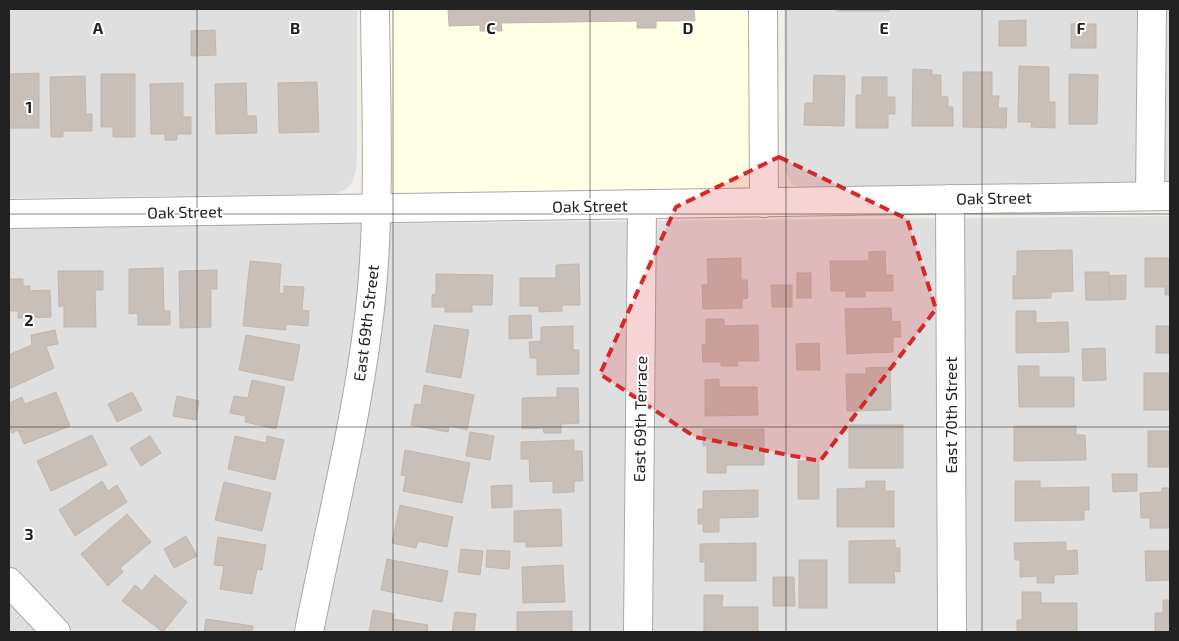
<svg xmlns="http://www.w3.org/2000/svg" width="1179" height="641" font-family="'Exo 2',sans-serif">
  <style>
    .residential { fill: #e0dfdf }
    .education { fill: #ffffe5 }
    .building { fill: #c7bfb8; stroke: #c4b6ab }
    .lines { fill: none; stroke-linecap: round; stroke-linejoin: round }
    .minor-casing { stroke: #a9a9a9; stroke-width: 30 }
    .minor { stroke: #fff; stroke-width: 28 }
    .marked { fill: #d62828; fill-opacity: 0.2; stroke: #d62828; stroke-width: 4; stroke-dasharray: 10 6; stroke-linejoin: round }
    .grid { fill: none; stroke: #222; stroke-width: 1; stroke-opacity: 0.55 }
    .labels { text-anchor: middle; stroke-width: 4; stroke-linejoin: round; paint-order: stroke }
    .street-label { font-size: 16px; fill: #222; stroke: #fff }
    .grid-label { font-size: 16px; text-anchor: middle; font-weight: bold; fill: #222; stroke: #fff; stroke-width: 4; stroke-linejoin: round; paint-order: stroke }
  </style>
  <rect width="100%" height="100%" fill="#f2efe9"/>
  <g class="residential">
    <path d="M 9,9 L 357,9 L 357,151 L 356,169 L 352,183 L 345,190 L 334,194 L 9,198 Z"/>
    <path d="M 784,9 L 1170,9 L 1170,184 L 807,188 L 792,185 L 785,169 Z"/>
    <path d="M 1170,216 L 1170,632 L 9,632 L 9,227 Z"/>
  </g>
  <path class="education" d="M 382,9 L 754,9 L 754,194 L 383,201 Z"/>
  <g class="building">
    <path d="M 448,9 L 694,9 L 695,21 L 656,21 L 656,28 L 637,28 L 637,21 L 501,23 L 502,31 L 480,31 L 480,25 L 449,26 Z"/>
    <rect x="837" y="9" width="52" height="2"/>
    <path d="M 1026,20 L 1026,46 L 999,46 L 999,21 Z"/>
    <rect x="1071" y="24" width="25" height="24"/>
    <path d="M 215,30 L 216,55 L 191,56 L 191,31 Z"/>
    <path d="M 1019,66 L 1049,67 L 1049,102 L 1055,102 L 1055,128 L 1031,127 L 1032,122 L 1018,122 Z"/>
    <path d="M 913,69 L 932,70 L 932,75 L 941,75 L 941,96 L 948,97 L 948,107 L 953,107 L 953,126 L 912,126 Z"/>
    <path d="M 963,72 L 992,72 L 992,96 L 999,96 L 998,108 L 1007,108 L 1006,128 L 963,127 Z"/>
    <path d="M 39,73 L 39,128 L 9,128 L 9,74 Z"/>
    <path d="M 101,74 L 135,74 L 135,137 L 113,137 L 113,127 L 101,127 Z"/>
    <path d="M 1069,74 L 1098,75 L 1097,124 L 1069,124 Z"/>
    <path d="M 814,75 L 845,76 L 844,126 L 804,125 L 805,103 L 813,103 Z"/>
    <path d="M 85,76 L 86,114 L 92,114 L 92,131 L 63,131 L 63,137 L 51,137 L 50,77 Z"/>
    <path d="M 862,77 L 887,77 L 887,97 L 895,97 L 895,114 L 888,114 L 888,128 L 856,128 L 856,95 L 862,95 Z"/>
    <path d="M 317,82 L 319,132 L 279,133 L 278,83 Z"/>
    <path d="M 183,83 L 183,117 L 191,117 L 191,134 L 177,134 L 177,140 L 165,140 L 165,134 L 151,134 L 150,84 Z"/>
    <path d="M 246,83 L 247,116 L 256,116 L 257,133 L 216,134 L 215,84 Z"/>
    <path d="M 1072,250 L 1073,291 L 1051,292 L 1051,298 L 1013,299 L 1013,276 L 1017,276 L 1017,251 Z"/>
    <path d="M 885,251 L 886,275 L 893,275 L 893,291 L 865,291 L 865,297 L 846,297 L 846,291 L 831,291 L 830,261 L 869,261 L 869,252 Z"/>
    <path d="M 741,258 L 741,280 L 747,280 L 748,298 L 742,299 L 742,308 L 703,309 L 702,285 L 708,285 L 707,259 Z"/>
    <path d="M 1145,258 L 1170,258 L 1170,295 L 1165,295 L 1165,287 L 1145,287 Z"/>
    <path d="M 250,261 L 281,264 L 279,293 L 284,294 L 284,286 L 304,287 L 302,310 L 309,311 L 308,326 L 286,324 L 286,330 L 243,326 Z"/>
    <path d="M 579,264 L 580,305 L 562,305 L 562,311 L 539,312 L 539,306 L 520,306 L 520,278 L 556,278 L 556,265 Z"/>
    <path d="M 163,268 L 164,311 L 170,311 L 170,325 L 138,325 L 138,313 L 129,314 L 129,269 Z"/>
    <path d="M 217,270 L 217,289 L 211,289 L 211,327 L 180,328 L 179,271 Z"/>
    <path d="M 58,271 L 103,271 L 103,290 L 95,290 L 96,327 L 64,327 L 64,305 L 59,307 Z"/>
    <path d="M 1085,272 L 1109,272 L 1110,300 L 1086,300 Z"/>
    <rect x="797" y="273" width="14" height="25"/>
    <path d="M 436,274 L 493,275 L 492,305 L 472,305 L 472,312 L 445,312 L 445,307 L 432,307 L 432,295 L 436,294 Z"/>
    <path d="M 1126,275 L 1126,299 L 1110,300 L 1109,276 Z"/>
    <path d="M 9,279 L 23,279 L 23,286 L 30,286 L 30,291 L 50,290 L 51,317 L 18,318 L 18,311 L 9,311 L 9,323 Z"/>
    <path d="M 771,285 L 792,285 L 792,307 L 772,307 Z"/>
    <path d="M 891,308 L 892,322 L 900,321 L 901,337 L 893,337 L 893,352 L 847,354 L 845,309 Z"/>
    <path d="M 1016,311 L 1036,311 L 1036,323 L 1068,322 L 1069,352 L 1016,353 Z"/>
    <path d="M 531,315 L 532,338 L 509,339 L 509,316 Z"/>
    <path d="M 706,319 L 724,319 L 724,326 L 758,325 L 759,361 L 737,361 L 738,366 L 721,366 L 721,362 L 703,362 L 702,345 L 706,344 Z"/>
    <path d="M 434,325 L 469,330 L 461,378 L 426,372 Z"/>
    <path d="M 573,326 L 573,350 L 579,350 L 579,374 L 537,375 L 537,358 L 530,358 L 529,342 L 541,341 L 541,327 Z"/>
    <rect x="1156" y="326" width="14" height="27"/>
    <path d="M 55,330 L 58,344 L 46,346 L 54,368 L 9,389 L 9,352 L 10,354 L 32,345 L 31,335 Z"/>
    <path d="M 246,335 L 300,345 L 293,381 L 239,370 Z"/>
    <path d="M 819,343 L 820,370 L 797,370 L 796,344 Z"/>
    <path d="M 1105,348 L 1106,380 L 1083,381 L 1082,349 Z"/>
    <path d="M 1018,366 L 1039,366 L 1039,377 L 1074,377 L 1074,407 L 1019,407 Z"/>
    <path d="M 890,367 L 891,410 L 847,411 L 846,374 L 866,374 L 866,368 Z"/>
    <rect x="1144" y="373" width="26" height="37"/>
    <path d="M 719,379 L 719,387 L 757,387 L 758,415 L 705,416 L 705,380 Z"/>
    <path d="M 252,380 L 285,387 L 276,429 L 245,422 L 246,416 L 230,413 L 234,396 L 248,398 Z"/>
    <path d="M 424,385 L 474,395 L 467,430 L 449,426 L 448,432 L 411,425 L 415,404 L 421,405 Z"/>
    <path d="M 557,388 L 578,388 L 579,423 L 561,424 L 561,433 L 544,433 L 543,428 L 522,429 L 522,398 L 557,397 Z"/>
    <path d="M 56,392 L 70,426 L 24,444 L 18,430 L 12,433 L 9,426 L 9,416 L 11,416 L 9,403 L 22,397 L 25,404 Z"/>
    <path d="M 132,392 L 142,410 L 117,422 L 108,404 Z"/>
    <path d="M 177,396 L 199,401 L 196,420 L 173,416 Z"/>
    <rect x="849" y="425" width="54" height="43"/>
    <path d="M 1014,426 L 1076,426 L 1076,435 L 1085,435 L 1086,460 L 1014,461 Z"/>
    <path d="M 703,429 L 764,429 L 764,465 L 726,465 L 726,473 L 707,473 L 707,445 L 703,446 Z"/>
    <rect x="1148" y="431" width="22" height="36"/>
    <path d="M 470,432 L 494,436 L 490,460 L 466,456 Z"/>
    <path d="M 92,435 L 107,465 L 51,491 L 37,461 Z"/>
    <path d="M 150,436 L 161,453 L 141,466 L 130,448 Z"/>
    <path d="M 235,436 L 266,443 L 267,436 L 284,440 L 275,480 L 228,469 Z"/>
    <path d="M 574,440 L 574,451 L 582,451 L 583,481 L 574,481 L 574,492 L 553,493 L 553,481 L 530,482 L 529,459 L 521,459 L 521,442 Z"/>
    <path d="M 405,450 L 470,463 L 462,503 L 403,491 L 406,476 L 401,475 Z"/>
    <rect x="798" y="461" width="21" height="38"/>
    <path d="M 1112,474 L 1137,474 L 1137,491 L 1113,492 Z"/>
    <path d="M 102,481 L 108,491 L 117,485 L 127,502 L 75,536 L 59,510 Z"/>
    <path d="M 866,481 L 885,481 L 885,491 L 894,491 L 894,527 L 837,527 L 837,489 L 866,488 Z"/>
    <path d="M 1015,481 L 1040,481 L 1040,488 L 1089,487 L 1089,510 L 1084,510 L 1084,520 L 1015,521 Z"/>
    <path d="M 224,482 L 271,493 L 262,531 L 215,520 Z"/>
    <path d="M 512,485 L 512,507 L 492,508 L 491,486 Z"/>
    <path d="M 1162,488 L 1170,488 L 1170,528 L 1150,528 L 1150,518 L 1141,518 L 1140,493 L 1162,492 Z"/>
    <path d="M 758,490 L 758,517 L 719,518 L 719,532 L 703,532 L 703,524 L 698,524 L 698,509 L 703,509 L 703,491 Z"/>
    <path d="M 400,505 L 453,517 L 447,547 L 418,541 L 416,548 L 392,543 Z"/>
    <path d="M 561,509 L 562,546 L 526,547 L 526,542 L 514,542 L 514,511 Z"/>
    <path d="M 127,514 L 151,542 L 120,568 L 123,572 L 108,586 L 81,554 Z"/>
    <path d="M 186,536 L 197,556 L 174,568 L 164,549 Z"/>
    <path d="M 218,537 L 266,545 L 262,570 L 257,569 L 252,594 L 220,589 L 224,566 L 214,565 Z"/>
    <path d="M 895,540 L 895,548 L 900,548 L 900,572 L 894,571 L 895,583 L 849,583 L 849,541 Z"/>
    <path d="M 1066,542 L 1066,551 L 1077,550 L 1078,574 L 1054,575 L 1054,583 L 1037,583 L 1037,576 L 1020,577 L 1020,560 L 1015,560 L 1014,543 Z"/>
    <path d="M 756,543 L 756,581 L 705,581 L 705,562 L 700,562 L 700,544 Z"/>
    <path d="M 461,549 L 483,551 L 480,575 L 458,572 Z"/>
    <path d="M 487,550 L 510,551 L 509,569 L 486,567 Z"/>
    <path d="M 1145,551 L 1170,551 L 1170,580 L 1146,581 Z"/>
    <path d="M 387,559 L 448,571 L 442,602 L 381,590 Z"/>
    <rect x="799" y="560" width="28" height="48"/>
    <path d="M 563,565 L 565,602 L 523,603 L 522,567 Z"/>
    <path d="M 155,575 L 187,602 L 163,632 L 122,601 L 135,585 L 142,591 Z"/>
    <path d="M 773,577 L 794,577 L 795,606 L 773,606 Z"/>
    <path d="M 1022,592 L 1041,592 L 1041,603 L 1077,603 L 1077,632 L 1017,632 L 1017,620 L 1022,620 Z"/>
    <path d="M 704,595 L 723,595 L 722,607 L 758,607 L 758,632 L 704,632 Z"/>
    <path d="M 1163,600 L 1170,600 L 1170,632 L 1155,631 L 1155,613 L 1163,613 Z"/>
    <path d="M 373,610 L 394,614 L 393,619 L 428,625 L 427,632 L 369,632 Z"/>
    <path d="M 572,611 L 572,632 L 517,632 L 517,612 Z"/>
    <path d="M 455,612 L 476,614 L 474,632 L 452,632 Z"/>
    <path d="M 206,619 L 253,626 L 252,632 L 204,632 Z"/>
  </g>
  <g class="lines">
    <g class="minor-casing">
      <g id="minor">
        <path d="M 763,9 L 764,203"/>
        <path d="M 1150,196 L 1152,9"/>
        <path d="M 950,199 L 952,632"/>
        <path d="M 9,214 L 1170,196"/>
        <path d="M 9,582 L 56,632"/>
        <path d="M 309,632 C 331,519 361,405 372,289 C 380,196 376,102 375,9"/>
        <path d="M 638,632 L 642,205"/>
      </g>
    </g>
    <use href="#minor" class="minor"/>
  </g>
  <path class="marked" d="M 779,157 L 907,219 L 936,309 L 820,461 L 695,437 L 600,374 L 676,207 Z"/>
  <path class="grid" d="M 197,9 L 197,632M 393,9 L 393,632M 590,9 L 590,632M 786,9 L 786,632M 982,9 L 982,632M 9,214 L 1170,214M 9,427 L 1170,427"/>
  <g class="labels">
    <g class="street-label">
      <text transform="translate(994 198) rotate(-1)" y="6">Oak Street</text>
      <text transform="translate(590 206) rotate(-1)" y="6">Oak Street</text>
      <text transform="translate(185 212) rotate(-1)" y="6">Oak Street</text>
      <text transform="translate(366 323) rotate(-83)" y="6">East 69th Street</text>
      <text transform="translate(951 415) rotate(-90)" y="6">East 70th Street</text>
      <text transform="translate(640 419) rotate(-89)" y="6">East 69th Terrace</text>
    </g>
  </g>
  <g class="grid-label">
    <text x="98" y="34">A</text>
    <text x="295" y="34">B</text>
    <text x="491" y="34">C</text>
    <text x="688" y="34">D</text>
    <text x="884" y="34">E</text>
    <text x="1081" y="34">F</text>
    <text x="29" y="113">1</text>
    <text x="29" y="326">2</text>
    <text x="29" y="540">3</text>
  </g>
  <rect width="1179" height="641" fill="none" stroke="#222222" stroke-width="20"/>
</svg>
